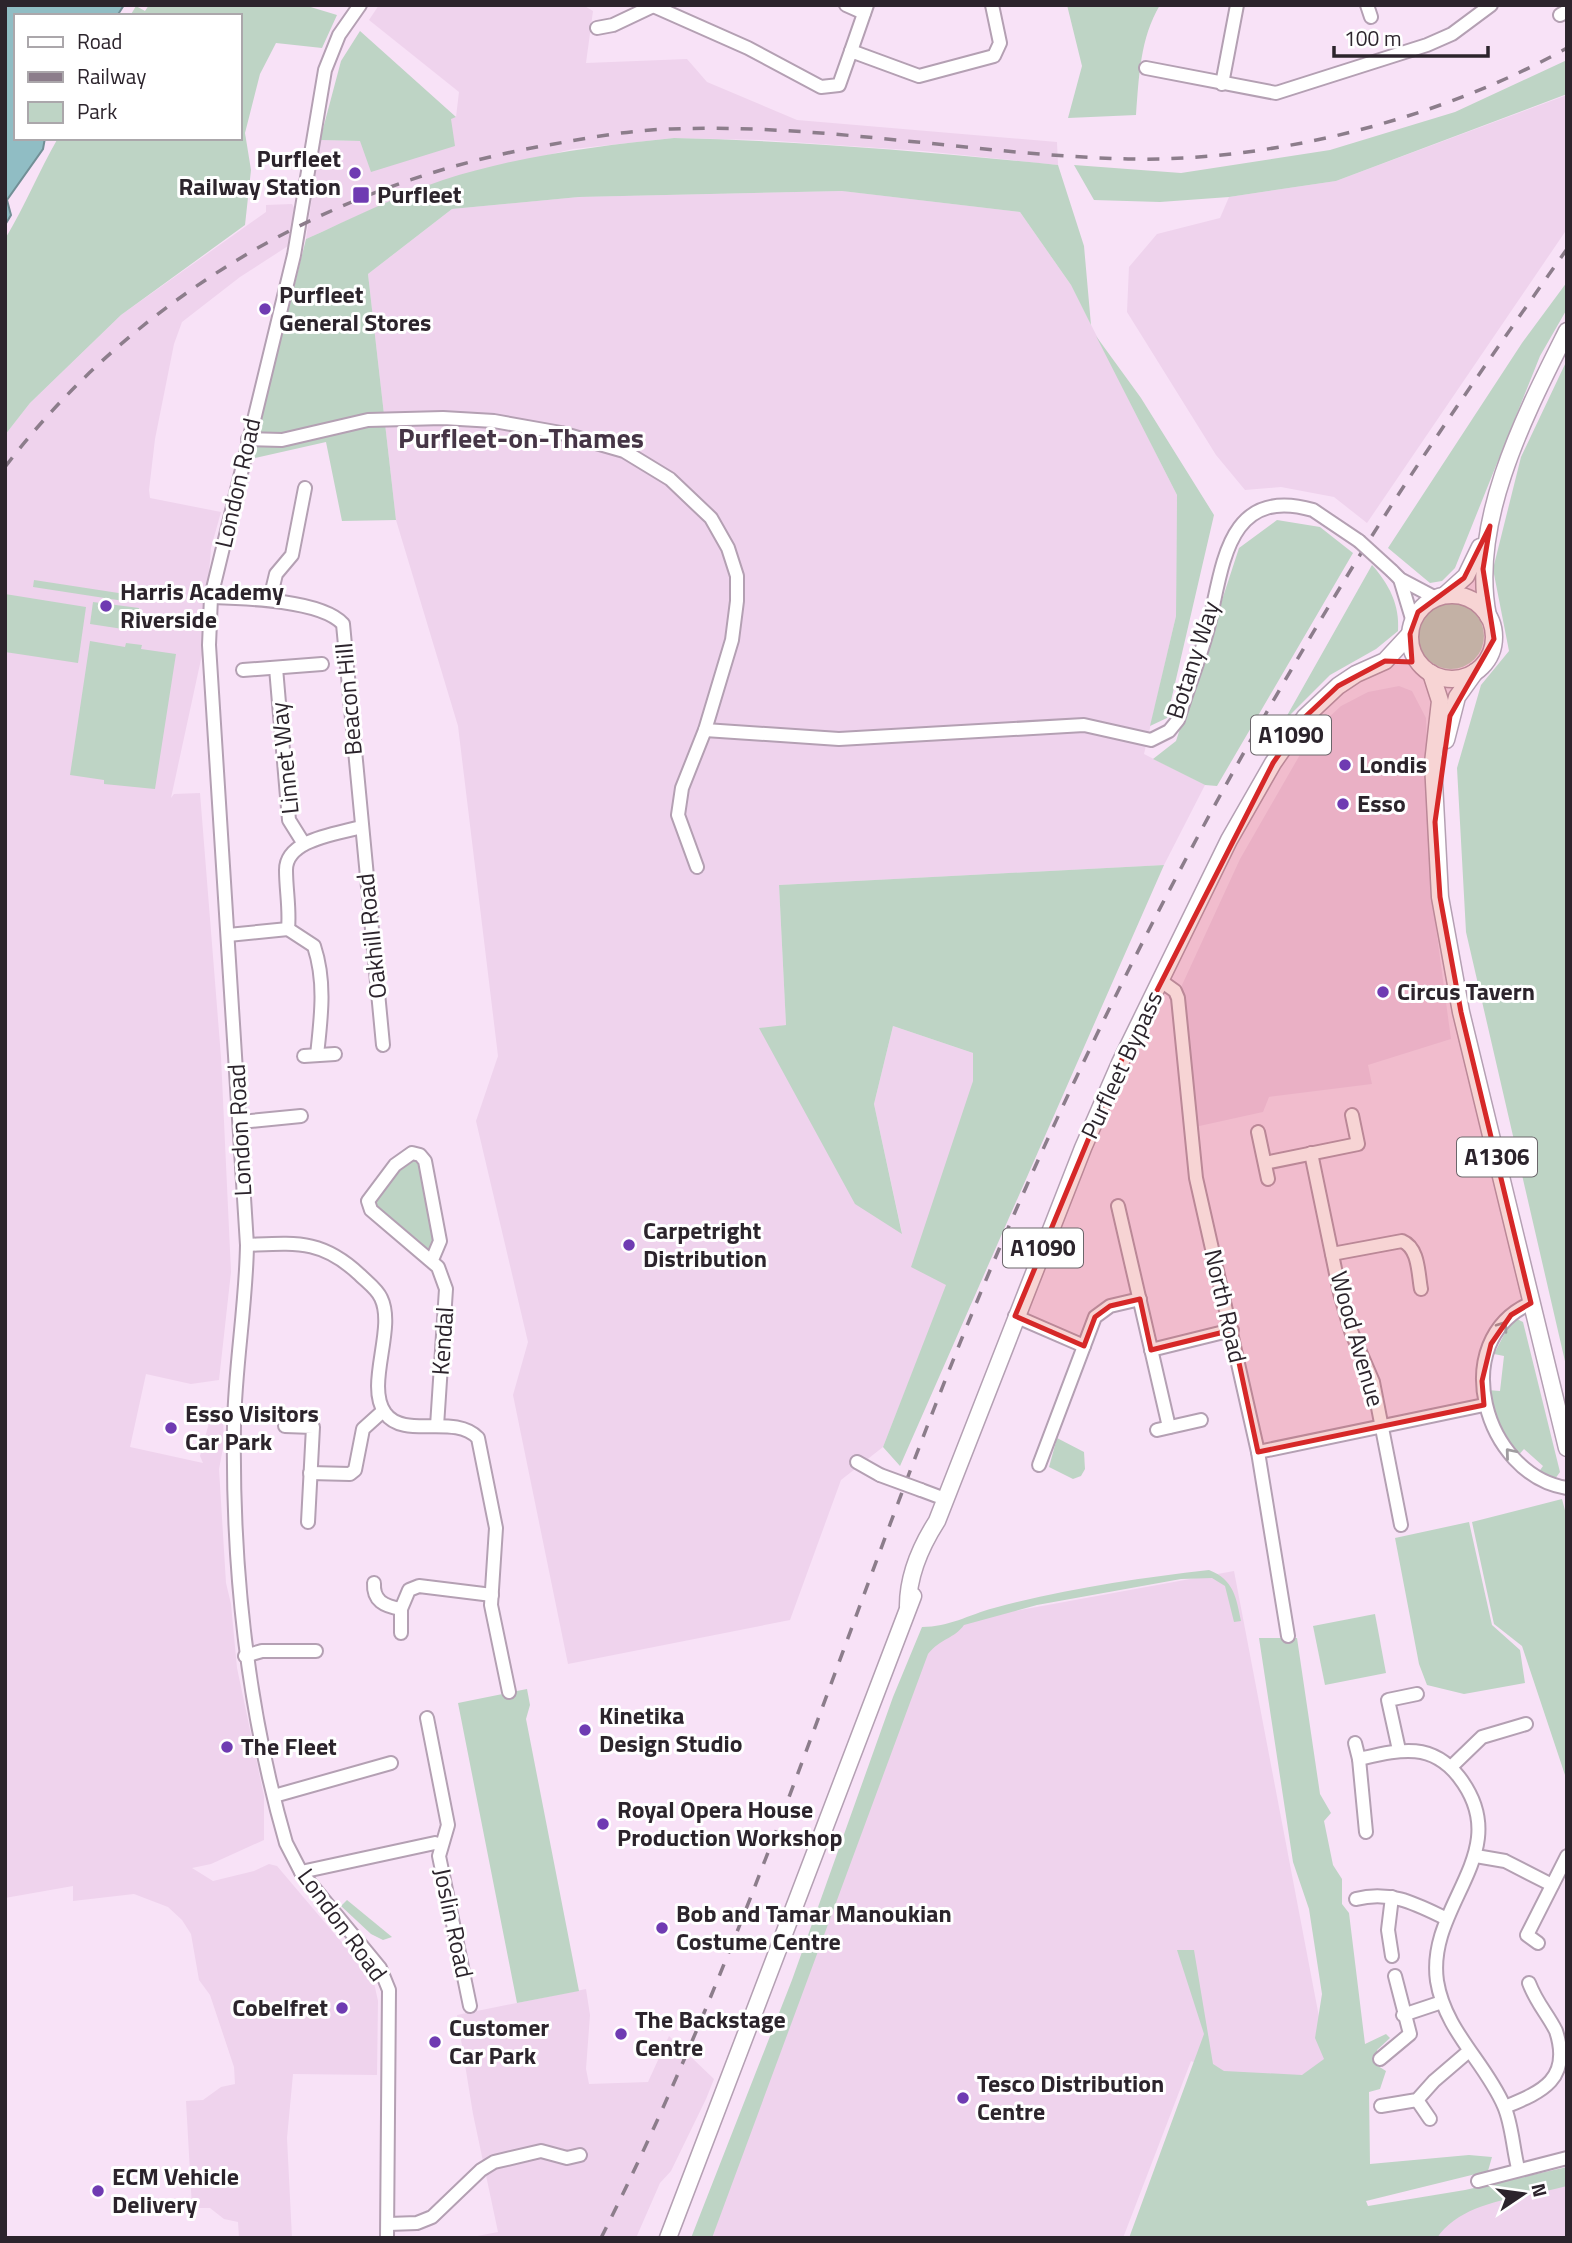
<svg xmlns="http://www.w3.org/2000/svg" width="1572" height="2243" font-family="'Titillium Web',sans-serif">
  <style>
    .built { fill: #efd3ed }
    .green { fill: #bed4c5 }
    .water { fill: #90bdc4; stroke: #728f96; stroke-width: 2 }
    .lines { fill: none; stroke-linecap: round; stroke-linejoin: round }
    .minor-casing { stroke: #b4a0b3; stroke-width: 16 }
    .major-casing { stroke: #b4a0b3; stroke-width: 19 }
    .minor { stroke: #fff; stroke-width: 12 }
    .major { stroke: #fff; stroke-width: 16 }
    .rail { stroke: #8c7d8b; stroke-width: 3.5; stroke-dasharray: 12 12; stroke-linecap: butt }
    .minor-bridge-casing { stroke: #b4a0b3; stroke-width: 16; stroke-linecap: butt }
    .minor-bridge { stroke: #fff; stroke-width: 12 }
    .oneway { stroke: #a09ca0 }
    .marked { fill: #d62828; fill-opacity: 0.2; stroke: #d62828; stroke-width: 5; stroke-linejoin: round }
    .poi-dot { fill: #6f3bb2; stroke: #fff; stroke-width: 2.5 }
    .labels { text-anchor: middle; stroke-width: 6; stroke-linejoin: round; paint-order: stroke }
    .shield { fill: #fff; stroke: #6b666b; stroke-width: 2 }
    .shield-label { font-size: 23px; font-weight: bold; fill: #2c242c }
    .poi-label { font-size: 24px; font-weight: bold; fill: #2c242c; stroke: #fff; text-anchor: start }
    .street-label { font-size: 24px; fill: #2c242c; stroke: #fff }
    .quarter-label { font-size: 28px; font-weight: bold; fill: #463546; stroke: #fff }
  </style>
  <rect width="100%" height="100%" fill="#f8e2f7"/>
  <g class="built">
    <path d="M 379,5 L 583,5 L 593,11 L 586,63 L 687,59 L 707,82 L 797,120 L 1057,142 L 1058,165 L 923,151 L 762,140 L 674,138 L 573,149 L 464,175 L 393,200 L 306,239 L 320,140 L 360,141 L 456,117 L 459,92 L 369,20 Z"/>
    <path d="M 1567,95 L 1567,229 L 1367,523 L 1334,497 L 1281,487 L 1245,490 L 1216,455 L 1127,312 L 1129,267 L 1157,234 L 1220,218 L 1229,197 L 1336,181 Z"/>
    <path d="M 843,191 L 1020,212 L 1071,285 L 1177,495 L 1176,616 L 1144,754 L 1205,785 L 1164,865 L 779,885 L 786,1025 L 760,1029 L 902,1233 L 874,1104 L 893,1026 L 973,1053 L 973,1081 L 947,1285 L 883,1447 L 841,1480 L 790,1620 L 568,1664 L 513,1395 L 528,1342 L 476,1121 L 498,1056 L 458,726 L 396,520 L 368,274 L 452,209 L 579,197 Z"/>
    <path d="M 292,204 L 295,209 L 288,246 L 240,277 L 182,322 L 174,344 L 155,439 L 149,490 L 150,498 L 221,512 L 211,548 L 203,650 L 171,798 L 174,794 L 200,793 L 221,1057 L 231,1272 L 219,1380 L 191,1384 L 146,1374 L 130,1447 L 203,1463 L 200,1456 L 213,1408 L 223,1417 L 224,1443 L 219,1469 L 226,1583 L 231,1604 L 237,1668 L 264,1796 L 264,1840 L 211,1864 L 192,1868 L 213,1881 L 254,1871 L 269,1864 L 277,1866 L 366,1971 L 374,1983 L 378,2001 L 377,2075 L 293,2074 L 287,2138 L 292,2238 L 239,2238 L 238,2222 L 224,2219 L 210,2208 L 192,2208 L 186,2101 L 203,2100 L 221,2087 L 235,2084 L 234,2067 L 210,1995 L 199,1980 L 191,1934 L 182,1920 L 168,1907 L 134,1894 L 73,1901 L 73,1886 L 5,1898 L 5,435 L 30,403 L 121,315 L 266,212 L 266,205 Z"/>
    <path d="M 1399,686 L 1412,691 L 1426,718 L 1432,898 L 1451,1039 L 1368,1065 L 1372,1084 L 1269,1097 L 1263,1112 L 1195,1127 L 1182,985 L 1240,859 L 1313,732 L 1341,706 L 1368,692 Z"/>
    <path d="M 1234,1571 L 1328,2064 L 1308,2079 L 1225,2076 L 1191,2061 L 1123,2238 L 703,2238 L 930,1635 L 987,1616 Z"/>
    <path d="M 586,1989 L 590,2015 L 586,2069 L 589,2084 L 648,2082 L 669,2036 L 714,2079 L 706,2099 L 671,2171 L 660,2183 L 636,2238 L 467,2238 L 498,2232 L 473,2114 L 457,2015 Z"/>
    <path d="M 1567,2176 L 1567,2238 L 1365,2238 Z"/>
  </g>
  <g class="green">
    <path d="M 149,5 L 304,5 L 337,15 L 322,48 L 276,43 L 260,74 L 245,133 L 251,170 L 245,225 L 121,315 L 30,403 L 5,435 L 5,239 C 25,206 39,171 58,138 L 240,138 L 240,16 L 130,16 L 136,6 L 145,11 Z"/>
    <path d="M 1067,5 L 1160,5 C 1140,38 1139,77 1136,115 L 1068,118 L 1082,66 Z"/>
    <path d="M 360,31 L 456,117 L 451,119 L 455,146 L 371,172 L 360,141 L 320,140 L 341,61 Z"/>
    <path d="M 1567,60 L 1567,94 L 1336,181 L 1229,197 L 1160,202 L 1094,200 L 1074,165 L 1181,173 L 1330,150 L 1455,112 Z"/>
    <path d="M 674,138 C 803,141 930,152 1058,165 L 1084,246 L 1091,325 L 1071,285 L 1020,212 L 842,191 L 579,197 L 452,209 L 368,274 L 396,520 L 342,521 L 326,442 L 251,459 L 306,239 C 351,219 396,196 443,180 C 518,156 596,146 674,138 Z"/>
    <path d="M 1567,282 L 1567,309 L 1540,356 L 1455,568 L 1442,581 L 1430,583 L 1388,548 L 1522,343 Z"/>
    <path d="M 1096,336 L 1141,398 L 1214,515 L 1167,718 L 1150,726 L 1176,616 L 1177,495 Z"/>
    <path d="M 1567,360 L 1567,1370 L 1466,932 L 1457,768 L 1481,685 L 1509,651 L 1493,569 L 1521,457 Z"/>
    <path d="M 1277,520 L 1320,527 L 1353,553 L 1217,786 L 1205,785 L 1153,759 L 1176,741 L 1239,548 Z"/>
    <path d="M 1372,565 C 1389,584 1400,605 1398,631 L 1376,649 L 1330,675 L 1284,721 Z"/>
    <path d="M 34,580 L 125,594 L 124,601 L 33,587 Z"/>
    <path d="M 5,594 L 86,607 L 78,663 L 5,652 Z"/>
    <path d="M 93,602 L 139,608 L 136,631 L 90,624 Z"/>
    <circle cx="1451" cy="636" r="33"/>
    <path d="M 90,641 L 125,647 L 126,643 L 142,645 L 141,649 L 176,654 L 155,789 L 104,784 L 104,780 L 70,775 Z"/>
    <path d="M 1164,865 L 900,1466 L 883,1447 L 946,1285 L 911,1267 L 973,1081 L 973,1053 L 893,1026 L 874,1104 L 902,1234 L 855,1204 L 759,1028 L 786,1025 L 779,885 Z"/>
    <path d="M 411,1158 L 419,1161 L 435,1246 L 428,1251 L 374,1203 L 375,1197 Z"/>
    <path d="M 1517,1319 L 1523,1322 L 1560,1472 L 1555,1479 L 1538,1473 L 1543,1466 L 1524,1449 L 1516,1458 L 1503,1443 L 1487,1390 L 1500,1391 L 1504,1356 L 1494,1354 L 1509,1325 Z"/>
    <path d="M 1057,1438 L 1084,1452 L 1085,1469 L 1081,1476 L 1073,1479 L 1049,1467 Z"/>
    <path d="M 1562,1499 L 1567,1518 L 1567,1781 L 1522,1646 L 1494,1624 L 1472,1522 Z"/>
    <path d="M 1469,1522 L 1492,1625 L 1520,1650 L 1525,1683 L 1464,1694 L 1427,1685 L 1419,1664 L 1395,1538 Z"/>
    <path d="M 1209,1570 C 1234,1580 1236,1597 1241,1621 L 1234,1622 L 1225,1586 L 1212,1578 L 1181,1579 L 1037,1605 L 964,1625 C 954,1639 941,1638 928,1654 L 712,2238 L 691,2238 L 792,1980 L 893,1697 L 922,1627 C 949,1627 968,1615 994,1608 C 1064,1589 1138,1578 1209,1570 Z"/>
    <path d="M 1375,1614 L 1386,1673 L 1325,1685 L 1313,1626 Z"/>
    <path d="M 1259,1638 L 1297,1638 L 1320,1794 L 1331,1813 L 1324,1821 L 1333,1865 L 1342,1879 L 1342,1904 L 1349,1913 L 1365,2044 L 1386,2034 L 1390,2038 L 1377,2050 L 1378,2066 L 1386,2071 L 1380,2089 L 1369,2092 L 1370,2164 L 1469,2155 L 1492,2157 L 1488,2171 L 1366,2201 L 1368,2206 L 1465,2190 L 1567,2167 L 1567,2186 C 1524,2198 1463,2199 1437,2238 L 1129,2238 L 1204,2034 L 1177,1950 L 1194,1950 L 1213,2064 L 1224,2071 L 1302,2075 L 1324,2059 L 1315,2038 L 1322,1994 L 1309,1909 L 1293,1862 Z"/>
    <path d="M 527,1689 L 530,1705 L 526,1719 L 579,1991 L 517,2003 L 458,1703 Z"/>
    <path d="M 347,1900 L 392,1937 L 383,1940 L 371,1934 L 341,1906 Z"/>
  </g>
  <path class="water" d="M 5,5 L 124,5 L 117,16 L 16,16 L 16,138 L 45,138 L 43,149 L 7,200 L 11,215 L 5,225 Z"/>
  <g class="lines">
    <g class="minor-casing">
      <g id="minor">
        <path d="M 360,5 L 339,35 L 325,70 L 294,255 L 211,597 L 209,645 L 247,1245 C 246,1306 235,1366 234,1426 C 232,1567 247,1708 286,1843 L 301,1872 L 380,1968 L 389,1990 L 387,2238"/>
        <path d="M 651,5 L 748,48 L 821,87 L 839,85 L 851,51 L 919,76 L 994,56 L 1000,43 L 992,5"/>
        <path d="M 846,5 L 864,13"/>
        <path d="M 1367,5 L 1371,17"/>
        <path d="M 1560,15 L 1567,11"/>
        <path d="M 597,28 L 613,25 L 651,7"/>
        <path d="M 851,51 L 867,5"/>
        <path d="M 1146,68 L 1276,93 L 1427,45 L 1452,34 L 1491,5"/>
        <path d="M 1222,84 L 1237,5"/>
        <path d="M 248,439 L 282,440 L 368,420 L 443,418 L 494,421 L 561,433 L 624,451 L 670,479 L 711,518 L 728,548 L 737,576 L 737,601 L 732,640 L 705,730 L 682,788 L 678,815 L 697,867"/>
        <path d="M 1392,571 L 1400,579 L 1436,598"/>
        <path d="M 1400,579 L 1413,622"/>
        <path d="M 211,597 C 244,598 321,600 343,624 L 383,1045"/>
        <path d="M 270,599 L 276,574 L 292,555 L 305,488"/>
        <path d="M 276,668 L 289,820 L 304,844"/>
        <path d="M 243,670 L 322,664"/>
        <path d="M 705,730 L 839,739 L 1084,725 L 1151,740 L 1169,731 L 1178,720 C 1187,689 1200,659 1208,628 C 1223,569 1225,485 1313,510 L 1359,541"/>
        <path d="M 288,929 L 314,946 C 326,982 321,1018 317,1055"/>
        <path d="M 228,935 L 288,929 C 290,909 286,890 286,870 C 286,839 338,834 361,827"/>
        <path d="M 1161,981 L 1175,991 L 1178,998 L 1196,1178 L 1258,1452 L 1288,1636"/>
        <path d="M 304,1056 L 335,1054"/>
        <path d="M 240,1122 L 301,1116"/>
        <path d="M 1258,1132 L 1268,1179"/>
        <path d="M 1311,1153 L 1340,1293 L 1351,1331 L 1373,1382 L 1401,1525"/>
        <path d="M 1265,1163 L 1358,1144 L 1352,1115"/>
        <path d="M 1118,1206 L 1169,1427"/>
        <path d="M 247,1245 C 296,1243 322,1239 360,1275 C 367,1282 377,1289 381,1298 C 396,1329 365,1385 385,1413 C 404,1440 454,1413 478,1438 L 496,1528 L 491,1605 L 509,1692"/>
        <path d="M 1332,1254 L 1402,1241 C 1419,1248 1418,1273 1421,1289"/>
        <path d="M 432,1260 L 440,1241 L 425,1161 L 420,1155 L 412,1153 L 395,1165 L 368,1201 L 371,1210 L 438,1267 L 446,1289 L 437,1426"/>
        <path d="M 1531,1303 C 1446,1340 1484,1475 1567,1488"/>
        <path d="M 1015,1316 L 1084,1346"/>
        <path d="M 1151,1350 L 1232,1330"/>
        <path d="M 285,1426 L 313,1427 L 308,1522"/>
        <path d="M 1157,1430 L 1201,1420"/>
        <path d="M 1258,1452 L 1484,1405"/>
        <path d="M 857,1462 L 880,1475"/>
        <path d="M 1039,1465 L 1095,1317 L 1110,1306 L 1140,1299"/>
        <path d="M 310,1473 L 350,1474 L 355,1470 L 363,1429 L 383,1411"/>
        <path d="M 921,1490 L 945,1499"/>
        <path d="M 374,1583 C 373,1601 384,1606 401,1609"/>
        <path d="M 401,1633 L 401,1609 L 409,1590 L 419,1586 L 492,1595"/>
        <path d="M 245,1656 L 262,1651 L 316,1651"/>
        <path d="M 427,1718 L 448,1825 L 439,1856 L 470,2006"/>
        <path d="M 1355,1743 L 1359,1759"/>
        <path d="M 1399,1750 L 1388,1700 L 1417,1694"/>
        <path d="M 1451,1767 L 1482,1737 L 1526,1724"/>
        <path d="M 274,1796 L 391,1763"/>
        <path d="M 1366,1832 L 1359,1759 C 1399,1750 1431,1741 1459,1777 C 1517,1852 1426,1904 1437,1981 C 1445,2031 1485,2062 1504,2106 C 1512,2124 1513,2149 1518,2168"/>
        <path d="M 1476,1856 L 1505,1861 L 1552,1885"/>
        <path d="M 301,1872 L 435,1843 L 440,1845"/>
        <path d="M 1392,1897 L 1388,1930 L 1392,1956"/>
        <path d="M 1356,1899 C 1390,1890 1416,1904 1445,1918"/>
        <path d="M 1538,1943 L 1527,1935 L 1567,1856"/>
        <path d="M 1403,2015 L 1442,2002"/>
        <path d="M 1380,2059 L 1410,2034 L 1395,1976"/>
        <path d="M 1417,2100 L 1430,2119"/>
        <path d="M 1381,2106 L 1417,2100 L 1434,2081 L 1469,2051"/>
        <path d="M 1505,2107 C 1541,2092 1572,2080 1556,2031 C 1547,2013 1537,2004 1529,1983"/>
        <path d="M 1478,2181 L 1567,2158"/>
        <path d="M 388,2224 L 417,2223 L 432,2217 L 481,2170 L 494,2162 L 541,2151 L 567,2158 L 580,2155"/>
      </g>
    </g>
    <g class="major-casing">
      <g id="major">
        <path d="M 1445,595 L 1466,576 L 1480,547"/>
        <circle cx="1452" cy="637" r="42"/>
        <path d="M 1488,616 C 1469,522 1526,413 1567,331"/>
        <path d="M 1431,673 L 1440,701 L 1433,763 L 1440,897 L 1461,1012 L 1567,1448"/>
        <path d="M 1446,740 L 1457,697 L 1475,672"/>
        <path d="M 908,1606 C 908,1577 921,1546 937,1521 L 1083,1148 L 1120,1063 L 1229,840 L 1273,763 L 1305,717 L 1338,686 L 1356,674 L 1385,661 L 1410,634"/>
        <path d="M 668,2238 L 913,1596"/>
      </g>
    </g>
    <use href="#minor" class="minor"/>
    <use href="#major" class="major"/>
    <g class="rail">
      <path d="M 5,467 C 139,292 337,180 554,144 C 592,137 632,130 671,129 C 821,123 978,155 1128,159 C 1273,162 1440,119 1567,48"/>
      <path d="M 601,2238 C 747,1949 841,1638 962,1338 C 1071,1069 1203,811 1355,563 C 1421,456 1494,352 1567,249"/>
    </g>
    <g class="minor-bridge-casing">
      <g id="minor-bridge">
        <path d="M 1359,541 L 1392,571"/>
        <path d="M 880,1475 L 921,1490"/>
      </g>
    </g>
    <use href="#minor-bridge" class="minor-bridge"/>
  </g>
  <defs><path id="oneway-chevron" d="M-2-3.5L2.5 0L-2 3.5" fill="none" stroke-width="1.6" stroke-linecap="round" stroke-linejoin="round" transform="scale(1.75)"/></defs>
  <g class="oneway">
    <use href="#oneway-chevron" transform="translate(1503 1326) rotate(-54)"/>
    <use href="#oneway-chevron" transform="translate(1510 1453) rotate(-130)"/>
  </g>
  <path class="marked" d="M 1490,526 L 1483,569 L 1494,639 L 1450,716 L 1435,822 L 1440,897 L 1461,1012 L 1531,1303 L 1511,1315 L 1491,1344 L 1482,1381 L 1484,1405 L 1258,1452 L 1232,1330 L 1151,1350 L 1140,1299 L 1110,1306 L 1095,1317 L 1084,1346 L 1015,1316 L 1120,1063 L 1273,763 L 1305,717 L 1338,686 L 1385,661 L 1412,662 L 1410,634 L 1418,612 L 1464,578 Z"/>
  <g class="poi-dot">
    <circle cx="355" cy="173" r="7"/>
    <rect x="352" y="186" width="18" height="18" rx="3.5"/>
    <circle cx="265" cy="309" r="7"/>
    <circle cx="106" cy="606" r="7"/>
    <circle cx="1345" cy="765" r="7"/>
    <circle cx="1343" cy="804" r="7"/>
    <circle cx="1383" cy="992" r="7"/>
    <circle cx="629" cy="1245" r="7"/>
    <circle cx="171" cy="1428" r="7"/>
    <circle cx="585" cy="1730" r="7"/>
    <circle cx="227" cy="1747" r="7"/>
    <circle cx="603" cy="1824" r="7"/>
    <circle cx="662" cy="1928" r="7"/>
    <circle cx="342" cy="2008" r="7"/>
    <circle cx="621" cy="2034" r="7"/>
    <circle cx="435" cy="2042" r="7"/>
    <circle cx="963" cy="2098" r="7"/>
    <circle cx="98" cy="2191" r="7"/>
  </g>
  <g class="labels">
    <g class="shield">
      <rect x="1251" y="715.5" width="80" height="39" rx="5"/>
      <rect x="1457" y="1137.5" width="80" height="39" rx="5"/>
      <rect x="1003" y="1228.5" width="80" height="39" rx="5"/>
    </g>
    <g class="shield-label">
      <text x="1291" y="743">A1090</text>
      <text x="1497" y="1165">A1306</text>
      <text x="1043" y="1256">A1090</text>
    </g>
    <g class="poi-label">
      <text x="341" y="167" text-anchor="end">Purfleet<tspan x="341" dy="28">Railway Station</tspan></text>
      <text x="377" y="203">Purfleet</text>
      <text x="279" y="303">Purfleet<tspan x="279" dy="28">General Stores</tspan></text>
      <text x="120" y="600">Harris Academy<tspan x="120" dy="28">Riverside</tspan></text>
      <text x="1359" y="773">Londis</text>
      <text x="1357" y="812">Esso</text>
      <text x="1397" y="1000">Circus Tavern</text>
      <text x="643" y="1239">Carpetright<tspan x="643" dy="28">Distribution</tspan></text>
      <text x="185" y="1422">Esso Visitors<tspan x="185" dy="28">Car Park</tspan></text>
      <text x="599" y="1724">Kinetika<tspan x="599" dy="28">Design Studio</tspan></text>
      <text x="241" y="1755">The Fleet</text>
      <text x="617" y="1818">Royal Opera House<tspan x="617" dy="28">Production Workshop</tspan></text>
      <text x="676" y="1922">Bob and Tamar Manoukian<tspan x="676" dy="28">Costume Centre</tspan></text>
      <text x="328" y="2016" text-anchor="end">Cobelfret</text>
      <text x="635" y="2028">The Backstage<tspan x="635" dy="28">Centre</tspan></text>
      <text x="449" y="2036">Customer<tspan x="449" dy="28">Car Park</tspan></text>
      <text x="977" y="2092">Tesco Distribution<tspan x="977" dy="28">Centre</tspan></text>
      <text x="112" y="2185">ECM Vehicle<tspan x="112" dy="28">Delivery</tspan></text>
    </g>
    <g class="street-label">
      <text transform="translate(238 483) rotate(-77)" y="8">London Road</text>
      <text transform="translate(1193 660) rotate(-72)" y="8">Botany Way</text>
      <text transform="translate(349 699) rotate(-95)" y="8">Beacon Hill</text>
      <text transform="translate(285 758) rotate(-96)" y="8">Linnet Way</text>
      <text transform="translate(372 936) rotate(-96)" y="8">Oakhill Road</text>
      <text transform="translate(1122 1065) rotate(-65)" y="8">Purfleet Bypass</text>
      <text transform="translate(240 1130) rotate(-93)" y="8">London Road</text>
      <text transform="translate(1225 1306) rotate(77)" y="8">North Road</text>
      <text transform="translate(1357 1339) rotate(74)" y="8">Wood Avenue</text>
      <text transform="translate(443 1341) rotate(-86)" y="8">Kendal</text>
      <text transform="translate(453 1923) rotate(78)" y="8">Joslin Road</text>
      <text transform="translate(342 1925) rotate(54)" y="8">London Road</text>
    </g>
    <g class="quarter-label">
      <text x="521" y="448">Purfleet-on-Thames</text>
    </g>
  </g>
  <rect width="1572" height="2243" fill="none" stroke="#2c242c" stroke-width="14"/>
  <rect x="14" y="14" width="228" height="126" fill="#ffffff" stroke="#aba7ab" stroke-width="2"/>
  <rect x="28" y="37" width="35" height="10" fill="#ffffff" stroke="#aba7ab" stroke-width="2"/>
  <text x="77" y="49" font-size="21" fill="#2c242c">Road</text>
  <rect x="28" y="72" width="35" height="10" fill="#8c7d8b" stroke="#aba7ab" stroke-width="2"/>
  <text x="77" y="84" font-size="21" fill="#2c242c">Railway</text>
  <rect x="28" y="102" width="35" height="21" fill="#bed4c5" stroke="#aba7ab" stroke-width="2"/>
  <text x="77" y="119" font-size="21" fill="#2c242c">Park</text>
  <g transform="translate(1523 2194) rotate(77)" stroke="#ffffff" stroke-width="5" paint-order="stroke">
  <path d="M0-5L12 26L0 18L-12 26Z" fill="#2c242c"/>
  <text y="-10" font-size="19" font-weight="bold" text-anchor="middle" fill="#2c242c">N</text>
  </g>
  <path d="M1334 46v10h154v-10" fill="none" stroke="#2c242c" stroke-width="3.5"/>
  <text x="1344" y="46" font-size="21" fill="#2c242c" stroke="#ffffff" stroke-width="5" paint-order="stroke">100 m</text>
</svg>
